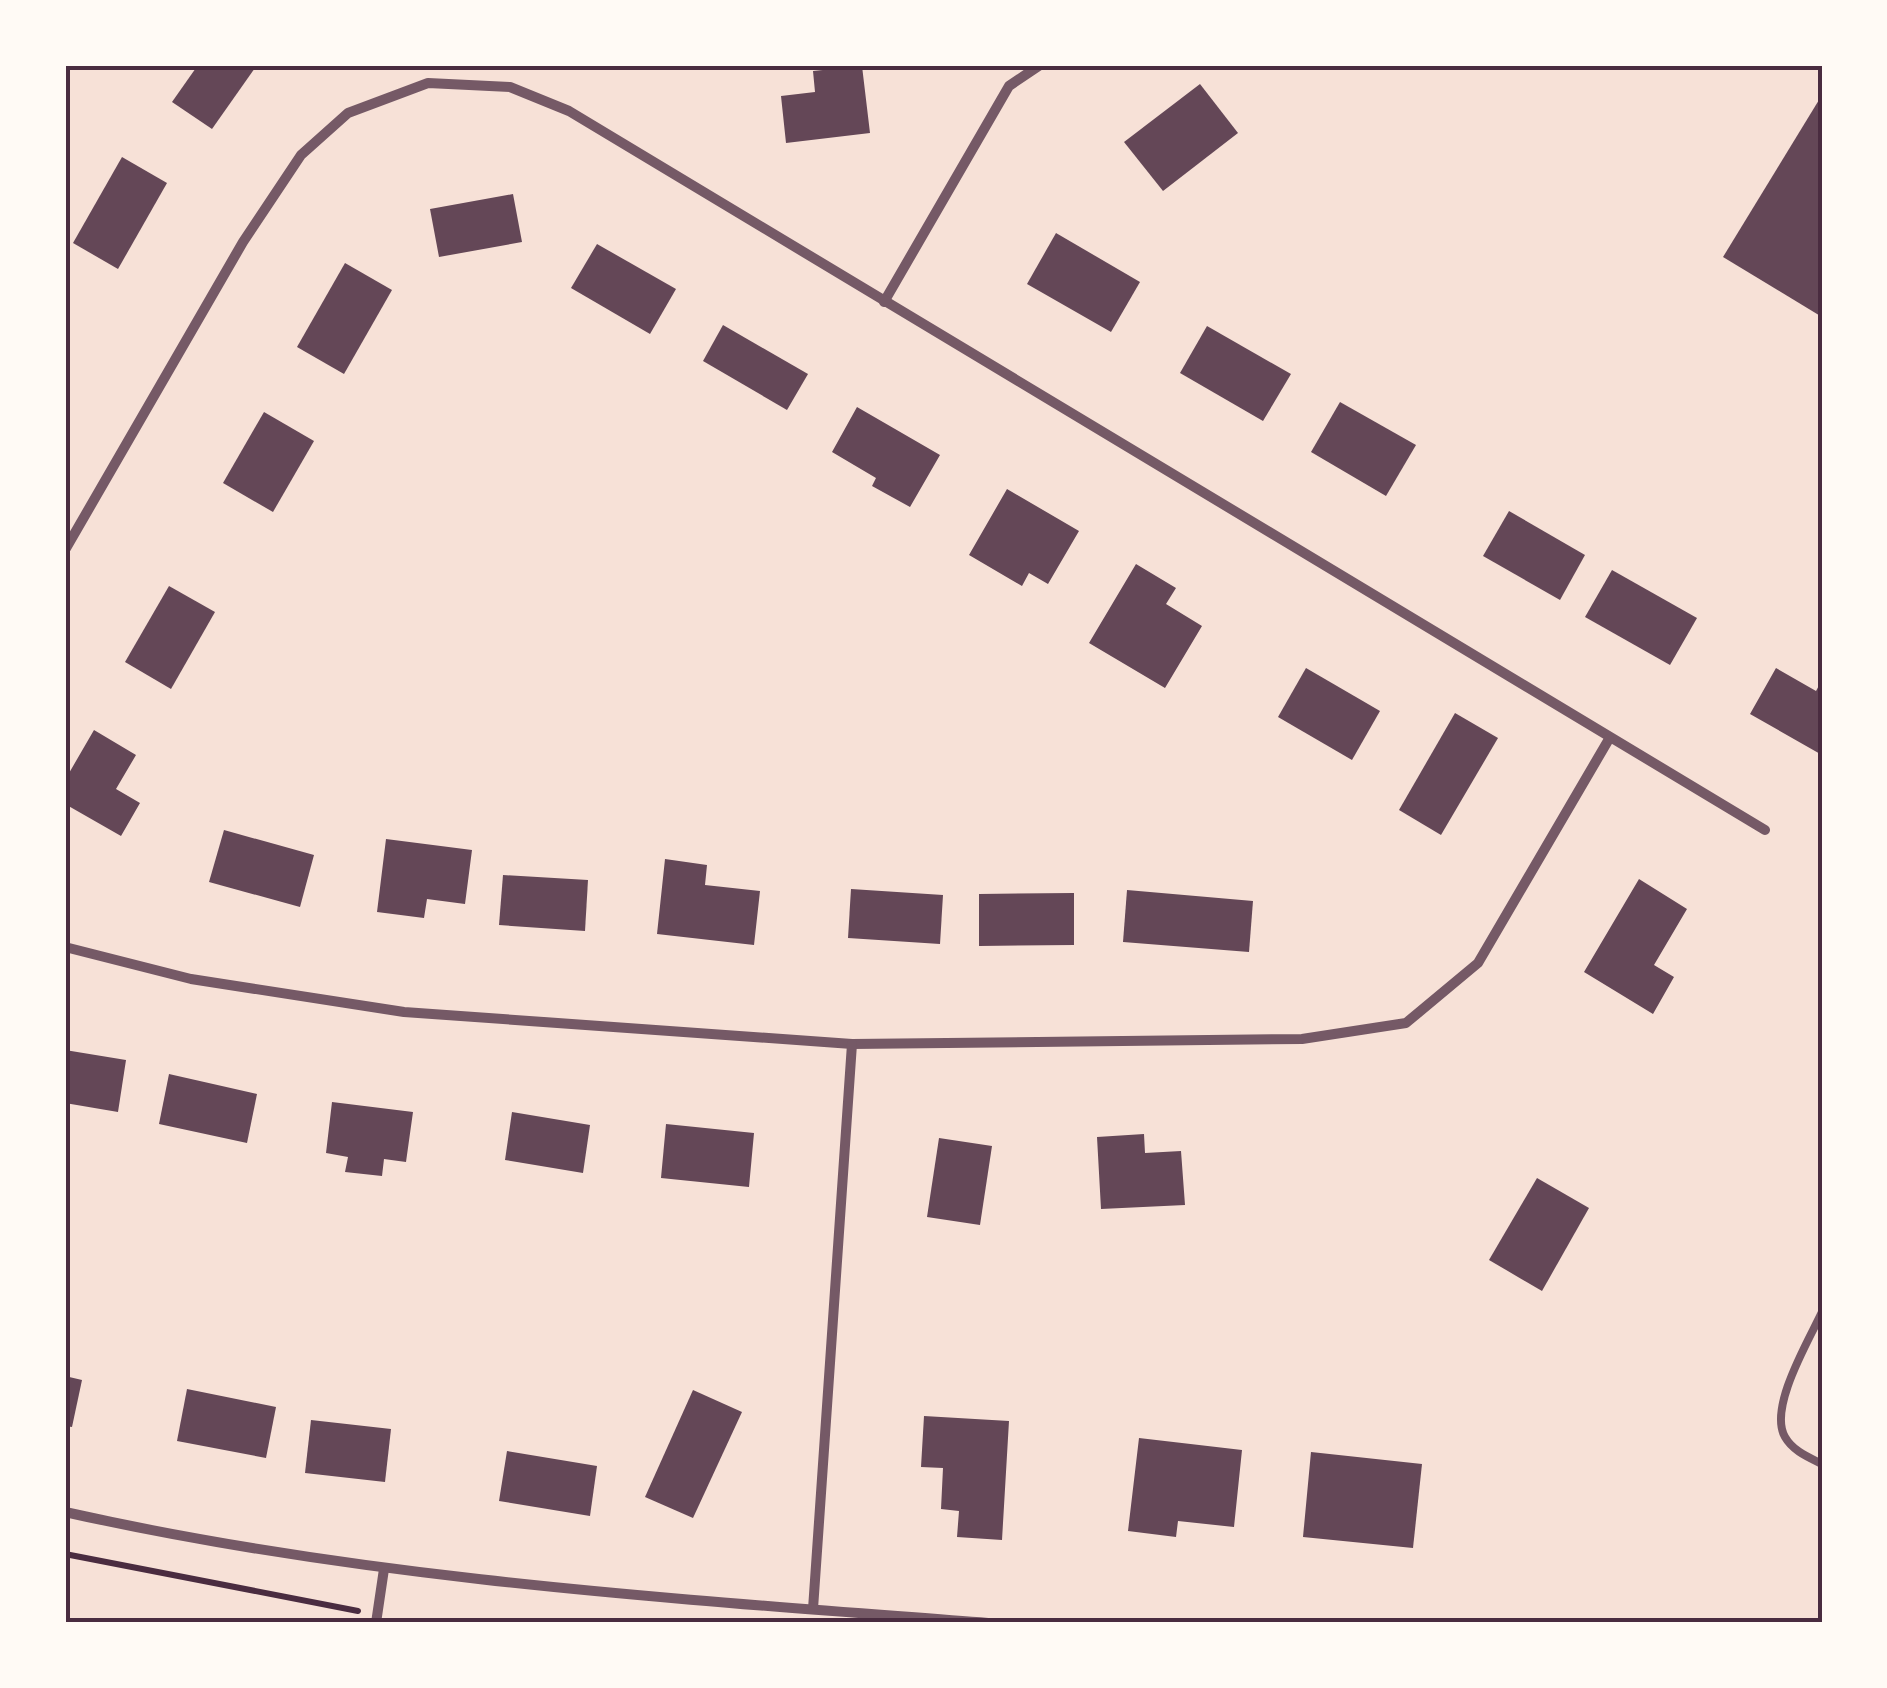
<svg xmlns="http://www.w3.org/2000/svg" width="1887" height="1688" font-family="'PT Sans',sans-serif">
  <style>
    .building { fill: #644757 }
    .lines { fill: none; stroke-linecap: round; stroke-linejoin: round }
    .path { stroke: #4a2c40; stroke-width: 6 }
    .service { stroke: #755966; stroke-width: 8 }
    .minor { stroke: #755966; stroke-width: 10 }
    .neatline { fill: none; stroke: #4a2c40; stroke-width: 4 }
  </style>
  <rect width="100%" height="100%" fill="#f7e1d7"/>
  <g class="building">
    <path d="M 198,65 L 257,65 L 212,129 L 172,102 Z"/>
    <path d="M 862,66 L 870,133 L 786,143 L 781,96 L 815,92 L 813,71 Z"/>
    <path d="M 1200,84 L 1238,133 L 1163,191 L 1124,142 Z"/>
    <path d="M 1822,95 L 1822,317 L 1723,257 Z"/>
    <path d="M 122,157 L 167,183 L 118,269 L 73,243 Z"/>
    <path d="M 513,194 L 522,242 L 439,257 L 430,209 Z"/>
    <path d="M 1056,233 L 1140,282 L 1111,332 L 1027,284 Z"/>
    <path d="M 597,244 L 676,289 L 650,334 L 571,288 Z"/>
    <path d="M 345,263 L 392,290 L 344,374 L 297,347 Z"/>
    <path d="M 723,325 L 808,374 L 787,410 L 703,361 Z"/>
    <path d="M 1207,326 L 1291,374 L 1263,421 L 1180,373 Z"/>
    <path d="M 1340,402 L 1416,445 L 1386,496 L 1311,452 Z"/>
    <path d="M 857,407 L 940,455 L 910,507 L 872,486 L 876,478 L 832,452 Z"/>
    <path d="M 264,412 L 314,441 L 273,512 L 223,483 Z"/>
    <path d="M 1007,489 L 1079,531 L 1048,584 L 1029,573 L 1022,586 L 969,555 Z"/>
    <path d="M 1509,511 L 1585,555 L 1560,600 L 1483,556 Z"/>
    <path d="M 1136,564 L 1176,588 L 1166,604 L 1202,626 L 1165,688 L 1089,643 Z"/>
    <path d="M 1612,570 L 1697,618 L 1670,665 L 1585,617 Z"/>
    <path d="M 169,586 L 215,612 L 171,689 L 125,662 Z"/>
    <path d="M 1306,668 L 1380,711 L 1352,760 L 1278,717 Z"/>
    <path d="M 1776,668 L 1816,691 L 1822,680 L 1822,755 L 1750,714 Z"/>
    <path d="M 1455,713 L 1498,738 L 1441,835 L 1399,810 Z"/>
    <path d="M 94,730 L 136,755 L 116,789 L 140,803 L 121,836 L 65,804 L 65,780 Z"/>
    <path d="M 224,830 L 314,855 L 300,907 L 209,882 Z"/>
    <path d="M 386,839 L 472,850 L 465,904 L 427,899 L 424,918 L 377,912 Z"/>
    <path d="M 665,859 L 707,865 L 705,885 L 760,891 L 754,945 L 657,934 Z"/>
    <path d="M 503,875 L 588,880 L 585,931 L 499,925 Z"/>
    <path d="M 1639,879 L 1687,909 L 1654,965 L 1674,977 L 1653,1014 L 1584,972 Z"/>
    <path d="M 851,889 L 943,895 L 940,944 L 848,938 Z"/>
    <path d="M 1127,890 L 1253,901 L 1249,952 L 1123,942 Z"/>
    <path d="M 1074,893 L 1074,945 L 979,946 L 979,894 Z"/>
    <path d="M 65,1050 L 126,1060 L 118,1112 L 65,1103 Z"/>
    <path d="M 169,1074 L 257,1094 L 247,1143 L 159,1124 Z"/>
    <path d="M 332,1102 L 413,1112 L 406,1162 L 384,1159 L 382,1176 L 345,1172 L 348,1157 L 326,1153 Z"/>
    <path d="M 512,1112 L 590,1125 L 583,1173 L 505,1160 Z"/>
    <path d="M 666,1124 L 754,1133 L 749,1187 L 661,1178 Z"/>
    <path d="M 1144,1134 L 1145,1153 L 1181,1151 L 1185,1205 L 1101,1209 L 1097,1137 Z"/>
    <path d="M 939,1138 L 992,1146 L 980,1225 L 927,1217 Z"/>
    <path d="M 1537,1178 L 1589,1208 L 1542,1291 L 1489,1260 Z"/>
    <path d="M 65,1376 L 82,1380 L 72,1427 L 65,1426 Z"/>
    <path d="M 187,1389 L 276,1407 L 266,1458 L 177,1441 Z"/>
    <path d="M 693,1390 L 742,1412 L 693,1518 L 645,1497 Z"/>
    <path d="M 924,1416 L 1009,1421 L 1002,1540 L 957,1537 L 959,1511 L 941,1509 L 943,1468 L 921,1467 Z"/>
    <path d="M 311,1420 L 391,1429 L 385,1482 L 305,1473 Z"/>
    <path d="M 1139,1438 L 1242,1450 L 1234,1527 L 1178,1521 L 1176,1537 L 1128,1531 Z"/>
    <path d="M 507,1451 L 597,1466 L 590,1516 L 499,1501 Z"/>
    <path d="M 1311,1452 L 1422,1464 L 1413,1548 L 1303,1537 Z"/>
  </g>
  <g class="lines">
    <path class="path" d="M 65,1554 L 358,1611"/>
    <path class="service" d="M 1822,1312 C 1809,1340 1768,1408 1785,1437 C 1793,1451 1808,1457 1822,1464"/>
    <g class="minor">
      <path d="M 884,302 L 1009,86 L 1040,65"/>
      <path d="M 65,550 L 243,242 L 301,155 L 348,113 L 428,83 L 510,87 L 569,111 L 1765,830"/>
      <path d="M 65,947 L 191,979 L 404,1012 L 852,1044 L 1302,1039 L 1406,1023 L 1478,963 L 1609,739"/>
      <path d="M 65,1512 C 368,1580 679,1599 988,1623"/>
      <path d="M 813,1609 L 852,1044"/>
      <path d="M 376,1623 L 384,1569"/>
    </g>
  </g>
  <rect width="1887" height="1688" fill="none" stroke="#fffaf5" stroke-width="135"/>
  <rect x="68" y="68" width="1752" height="1552" class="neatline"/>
</svg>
